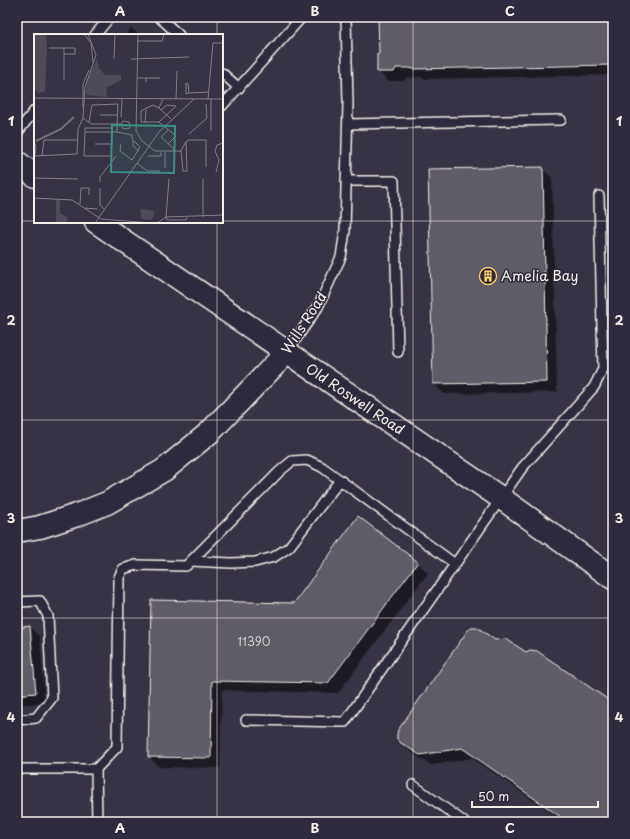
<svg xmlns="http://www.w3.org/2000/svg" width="630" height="839" font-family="'Playpen Sans',sans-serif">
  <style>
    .shadow { fill: #0007 }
    .building { fill: #5f5c67; stroke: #f4f1e8 }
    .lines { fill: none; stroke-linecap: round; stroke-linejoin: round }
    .lane-casing { stroke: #f4f1e8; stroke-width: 12 }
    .secondary-casing { stroke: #f4f1e8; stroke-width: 25 }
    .lane { stroke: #2f2a3d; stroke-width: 9 }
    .secondary { stroke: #2f2a3d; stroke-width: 22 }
    .grid { fill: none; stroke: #f4f1e8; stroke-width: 1; stroke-opacity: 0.55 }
    .labels { text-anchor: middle; stroke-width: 3; stroke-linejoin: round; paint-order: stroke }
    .number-label { font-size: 12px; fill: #cfccc8 }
    .poi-label { font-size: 14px; fill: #f4f1e8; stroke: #2f2a3d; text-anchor: start }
    .street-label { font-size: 14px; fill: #f4f1e8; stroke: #2f2a3d }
    .inset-river { fill: none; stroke: #726e77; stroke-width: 2 }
    .inset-road { fill: none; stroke: #837e86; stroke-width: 1 }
    .view { fill: #3d8f86; fill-opacity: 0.15; stroke: #3d8f86; stroke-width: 2 }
    .inset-edge { fill: none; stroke: #f4f1e8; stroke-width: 2 }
    .neatline { fill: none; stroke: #f4f1e8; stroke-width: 1.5 }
    .grid-label { font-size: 13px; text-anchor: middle; font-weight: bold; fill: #f4f1e8 }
  </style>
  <rect width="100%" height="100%" fill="#373244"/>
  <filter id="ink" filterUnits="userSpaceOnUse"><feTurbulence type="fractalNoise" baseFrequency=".025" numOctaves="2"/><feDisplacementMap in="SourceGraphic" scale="8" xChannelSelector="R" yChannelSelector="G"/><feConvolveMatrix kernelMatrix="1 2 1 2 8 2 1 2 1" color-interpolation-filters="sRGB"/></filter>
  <g filter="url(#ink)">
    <g class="shadow">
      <path d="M 379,17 L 613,17 L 613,75 L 423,79 L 421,77 L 406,78 L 404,81 L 388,81 L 378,71 L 380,55 Z"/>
      <path d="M 131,28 L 139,35 L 126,35 Z"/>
      <path d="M 542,168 L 552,178 L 557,392 L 444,394 L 434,384 Z"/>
      <path d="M 358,518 L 418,563 L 428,573 L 338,693 L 222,690 L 220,768 L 159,767 L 149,757 L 152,601 L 294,604 Z"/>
      <path d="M 30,627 L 40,637 L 45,703 L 17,705 L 17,629 Z"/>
      <path d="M 494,641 L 525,653 L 613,704 L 613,822 L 565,822 L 472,758 L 431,765 L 412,753 L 398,739 Z"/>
    </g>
    <g class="building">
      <path d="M 378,17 L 613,17 L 613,65 L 413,69 L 410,68 L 396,68 L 394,72 L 377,72 L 377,54 L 379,54 Z"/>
      <path d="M 543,167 L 547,382 L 433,384 L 428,169 Z"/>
      <path d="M 358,516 L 418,562 L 328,683 L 212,681 L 211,758 L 148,757 L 151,600 L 294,603 Z"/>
      <path d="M 30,626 L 36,693 L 17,695 L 17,628 Z"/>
      <path d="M 471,627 L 477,627 L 495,640 L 506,639 L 526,652 L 530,650 L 537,651 L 613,703 L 613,822 L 568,822 L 462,748 L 420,755 L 401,743 L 397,739 L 397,734 L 398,730 L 468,630 Z"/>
    </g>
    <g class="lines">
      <g class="lane-casing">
        <g id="lane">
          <path d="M 159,17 L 179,35"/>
          <path d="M 95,35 L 110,17"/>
          <path d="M 222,73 L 239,88"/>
          <path d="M 222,106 L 302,17"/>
          <path d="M 348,124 L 561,120"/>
          <path d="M 17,133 L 35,110"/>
          <path d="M 346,181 L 394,181 L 398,352"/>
          <path d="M 287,352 L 318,307 L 341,257 L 345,231 L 348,103 L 346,17"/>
          <path d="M 191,561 L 231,563 L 255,562 L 274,557 L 289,547 L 340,480"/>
          <path d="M 17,602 L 40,601 L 48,616 L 52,698 L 36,718 L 17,720"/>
          <path d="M 246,720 L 345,722 L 522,468 L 594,387 L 603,369 L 599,196"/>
          <path d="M 17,769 L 96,769 L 117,747 L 119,577 L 123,569 L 136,565 L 186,566 L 280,471 L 292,461 L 307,460 L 322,467 L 455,564"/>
          <path d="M 96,769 L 97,822"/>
          <path d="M 413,785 L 464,822"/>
        </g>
      </g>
      <g class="secondary-casing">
        <g id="secondary">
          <path d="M 17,162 L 35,176"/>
          <path d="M 96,222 L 501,498 L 613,578"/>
          <path d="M 17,531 L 40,527 L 77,515 L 107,503 L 164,470 L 209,433 L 287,352"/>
        </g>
      </g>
      <use href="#lane" class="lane"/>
      <use href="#secondary" class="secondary"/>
    </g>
  </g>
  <path class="grid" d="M 217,17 L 217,35M 413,17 L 413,822M 17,221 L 35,221M 222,221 L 613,221M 217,222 L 217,822M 17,420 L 613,420M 17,618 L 613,618"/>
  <defs>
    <g id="building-ring" transform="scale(0.9)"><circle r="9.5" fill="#2f2a3d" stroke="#ffd166" stroke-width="1.5"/><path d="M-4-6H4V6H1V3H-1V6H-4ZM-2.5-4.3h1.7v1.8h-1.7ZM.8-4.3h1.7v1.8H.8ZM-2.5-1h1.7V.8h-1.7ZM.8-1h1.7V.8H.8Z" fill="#ffd166"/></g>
  </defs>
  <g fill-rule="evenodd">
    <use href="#building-ring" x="488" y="276"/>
  </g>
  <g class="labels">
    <g class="number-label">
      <text x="254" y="646">11390</text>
    </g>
    <g class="poi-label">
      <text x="501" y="281">Amelia Bay</text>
    </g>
    <g class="street-label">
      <text transform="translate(304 323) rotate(-57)" y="5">Wills Road</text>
      <text transform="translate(355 399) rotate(34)" y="5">Old Roswell Road</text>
    </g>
  </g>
  <g transform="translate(34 34)">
    <rect width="189" height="189" fill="#373244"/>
    <path d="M 0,0 L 12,0 L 13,15 L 11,58 L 3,59 L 4,54 L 0,60 ZM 63,25 L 65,34 L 71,41 L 87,41 L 87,46 L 72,54 L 73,63 L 52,61 L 53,46 ZM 22,166 L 26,166 L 26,179 L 34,184 L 32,189 L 22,189 ZM 110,175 L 121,177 L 118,186 L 108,185 L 106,176 Z" fill="#504b59"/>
    <path class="inset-river" d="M 2,107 L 27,95 L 40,83"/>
    <path class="inset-road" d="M 50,0 L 57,9 L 59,28M 104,0 L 102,97 L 108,107 L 121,117 L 147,117M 103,7 L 128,7 L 130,0M 15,14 L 41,14 L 41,20 L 30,20M 80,25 L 81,0M 97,25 L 155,23M 103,44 L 112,44 L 112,48M 112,44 L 126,44M 30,46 L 30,14M 155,59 L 152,60 L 152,49 L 154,50 L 155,59 L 174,58M 0,64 L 189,65M 129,65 L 125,74 L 137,85M 142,65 L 143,37M 174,65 L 179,9 L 189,9M 177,65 L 177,97M 49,73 L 49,50 L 55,36M 125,74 L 119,71 L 107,77 L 107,88 L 125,88 L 142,102 L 134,110M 66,81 L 84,81M 87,83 L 88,65M 49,84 L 57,90 L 83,90 L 84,70 L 58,71 L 55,88M 125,88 L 142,72 L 133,71 L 127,76M 111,89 L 112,76M 83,90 L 83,98 L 98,101 L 98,105 L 106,113 L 98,126M 83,90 L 87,90 L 89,95 L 96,94 L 95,88 L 89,87 L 87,90M 134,96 L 127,103 L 140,115 L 140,118M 51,98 L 78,98 L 77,122 L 50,122 L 51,98 L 51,94 L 78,94 L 78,98 L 83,98M 155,100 L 173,84 L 172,70M 0,105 L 2,114 L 0,128M 99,106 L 99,112 L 105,117M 152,108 L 153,137 L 149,137 L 147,117 L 150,111 L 152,108 L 153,107 L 155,106 L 172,106 L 172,133M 61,110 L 78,110M 87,110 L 86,117 L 98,126M 131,118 L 131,134M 0,122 L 43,120 L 44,95 L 49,84 L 51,53 L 62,21 L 54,0M 8,122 L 10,106 L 44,106M 114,122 L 127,122 L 127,118M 103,129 L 113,137 L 126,137M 182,138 L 185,126 L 181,117 L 183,111 L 189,109M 0,144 L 44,145M 66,148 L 66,143 L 82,122M 66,154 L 66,171 L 70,175M 0,164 L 38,166 L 67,185 L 118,189M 46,170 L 47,154 L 55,154 L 55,161M 51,174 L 63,175M 132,183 L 189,181M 132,183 L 133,186 L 152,186 L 153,183M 169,183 L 169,145M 61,189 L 125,98 L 160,65M 123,189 L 132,183 L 135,145"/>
    <path class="view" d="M 78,91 L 141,92 L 140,139 L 77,138 Z"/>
    <rect width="189" height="189" class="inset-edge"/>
  </g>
  <rect width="630" height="839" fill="none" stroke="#2f2a3d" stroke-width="44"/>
  <path d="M472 801v6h126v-6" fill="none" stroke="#f4f1e8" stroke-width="2"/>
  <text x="478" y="801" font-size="12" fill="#f4f1e8" stroke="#2f2a3d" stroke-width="3" paint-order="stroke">50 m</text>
  <rect x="22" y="22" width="586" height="795" class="neatline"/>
  <g class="grid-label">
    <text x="120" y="16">A</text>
    <text x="315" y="16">B</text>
    <text x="510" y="16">C</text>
    <text x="11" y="126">1</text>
    <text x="619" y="126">1</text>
    <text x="11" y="325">2</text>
    <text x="619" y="325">2</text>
    <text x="11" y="523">3</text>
    <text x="619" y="523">3</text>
    <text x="11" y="722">4</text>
    <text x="619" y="722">4</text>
    <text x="120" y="833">A</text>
    <text x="315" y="833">B</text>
    <text x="510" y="833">C</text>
  </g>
</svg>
